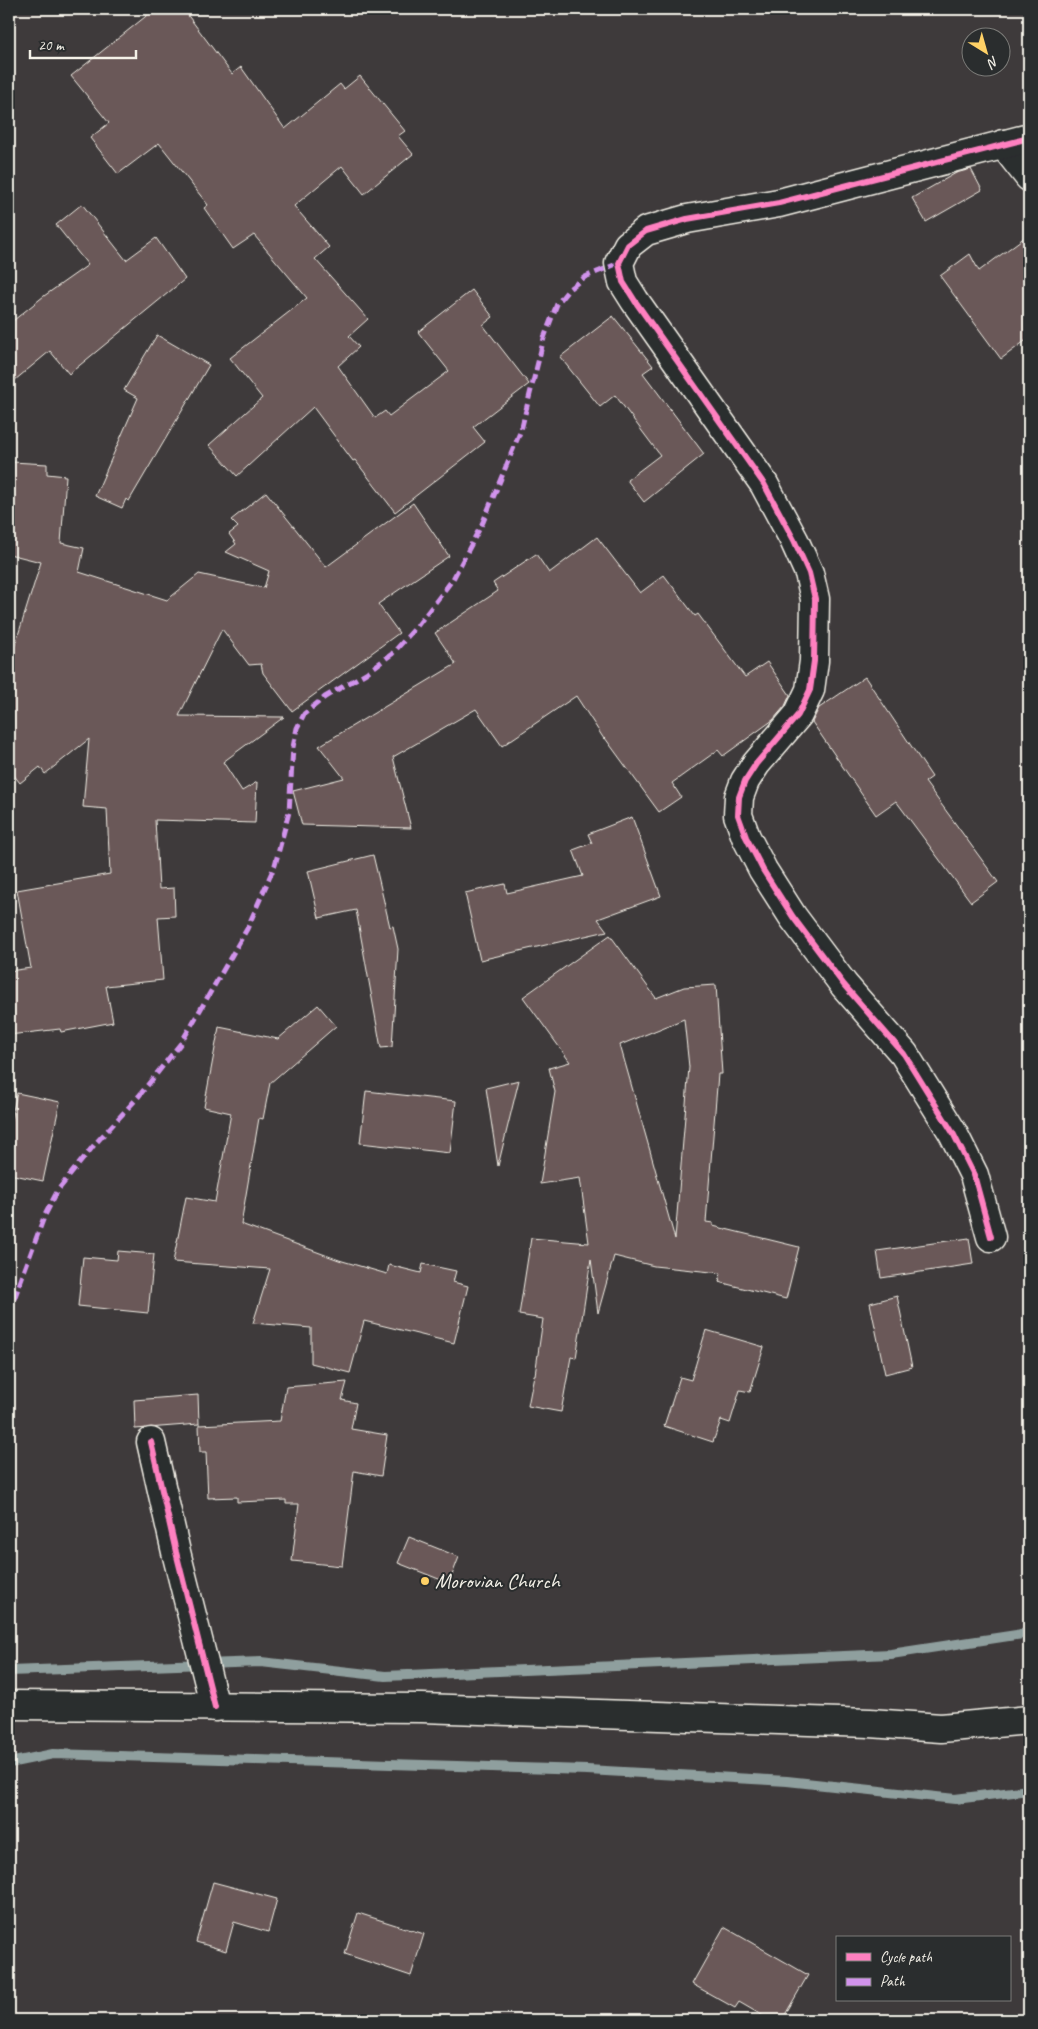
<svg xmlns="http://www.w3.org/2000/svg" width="1038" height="2029" font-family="Caveat,sans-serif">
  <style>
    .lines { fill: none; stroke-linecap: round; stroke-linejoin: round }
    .stream { stroke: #8f9f9e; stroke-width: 10 }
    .building { fill: #6b5858; stroke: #f4f1e8; fill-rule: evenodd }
    .street-casing { stroke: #f4f1e8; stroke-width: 31 }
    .secondary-casing { stroke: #f4f1e8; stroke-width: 31 }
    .street { stroke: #2a2d2e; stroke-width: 28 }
    .secondary { stroke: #2a2d2e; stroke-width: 28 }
    .quiet { stroke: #d193ec; stroke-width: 5; stroke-dasharray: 10 5; stroke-linecap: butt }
    .cycleway-casing { stroke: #2a2d2e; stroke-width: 9 }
    .cycleway { stroke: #ff80c0; stroke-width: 6 }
    .poi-dot { fill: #ffd166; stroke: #2a2d2e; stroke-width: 2 }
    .labels { text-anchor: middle; stroke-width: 4; stroke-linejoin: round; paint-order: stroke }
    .poi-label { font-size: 21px; fill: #f4f1e8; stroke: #2a2d2e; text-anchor: start }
  </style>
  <rect width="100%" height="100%" fill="#3e3a3b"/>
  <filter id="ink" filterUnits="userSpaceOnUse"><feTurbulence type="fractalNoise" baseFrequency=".02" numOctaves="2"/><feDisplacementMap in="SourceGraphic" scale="10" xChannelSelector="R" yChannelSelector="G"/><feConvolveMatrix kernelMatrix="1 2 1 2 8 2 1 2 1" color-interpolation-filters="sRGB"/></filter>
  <g filter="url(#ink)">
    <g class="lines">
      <g class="stream">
        <path d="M 9,1671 L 261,1662 L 385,1676 L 891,1654 L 1029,1633"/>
        <path d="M 9,1763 L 53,1754 L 587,1770 L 787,1781 L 955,1799 L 1029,1790"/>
      </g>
    </g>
    <g class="building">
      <path d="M 155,9 L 183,9 L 232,74 L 241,67 L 285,129 L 340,84 L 344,89 L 360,76 L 405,131 L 398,136 L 413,154 L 364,194 L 342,166 L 294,206 L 329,247 L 315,259 L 368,319 L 349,336 L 359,347 L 338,366 L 375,418 L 385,411 L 389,416 L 449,371 L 418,332 L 472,290 L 493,317 L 483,325 L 529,384 L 473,427 L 485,442 L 395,512 L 355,460 L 353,461 L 313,407 L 237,476 L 209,445 L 262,398 L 230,358 L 307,298 L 254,235 L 233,249 L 204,208 L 208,205 L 159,143 L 118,174 L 90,138 L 109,123 L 71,76 Z"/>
      <path d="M 971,169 L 982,190 L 926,222 L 912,198 L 956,173 Z"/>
      <path d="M 82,204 L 126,260 L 156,238 L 185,279 L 69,374 L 50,351 L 9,385 L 9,324 L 44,296 L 88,265 L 56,225 Z"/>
      <path d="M 1029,234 L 1029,338 L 1001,359 L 940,276 L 970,254 L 979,271 Z"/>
      <path d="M 613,316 L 653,366 L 643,373 L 704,454 L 644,502 L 627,480 L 660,455 L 615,395 L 600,407 L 560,357 Z"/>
      <path d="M 157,335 L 209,365 L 129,501 L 126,499 L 122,508 L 95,496 L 138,398 L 124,390 Z"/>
      <path d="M 12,462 L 47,464 L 47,474 L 66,476 L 61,543 L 84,548 L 79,572 L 167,600 L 199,574 L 264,588 L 269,571 L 226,552 L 236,544 L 229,534 L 238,527 L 231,520 L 266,492 L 326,567 L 413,503 L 449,556 L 378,604 L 399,633 L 292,711 L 263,673 L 261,664 L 249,665 L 222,629 L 179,716 L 284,717 L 223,762 L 242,791 L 257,782 L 255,823 L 155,820 L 159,889 L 174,888 L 175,916 L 158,917 L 163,980 L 106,986 L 113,1022 L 61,1032 L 60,1029 L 9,1035 L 9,971 L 31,968 L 17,890 L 110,874 L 107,809 L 83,807 L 89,739 L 45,774 L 40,767 L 20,783 L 9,769 L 9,664 L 41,562 L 9,554 L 9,504 Z"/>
      <path d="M 597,537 L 640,593 L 664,575 L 695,616 L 698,614 L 745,677 L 767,662 L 790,695 L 785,706 L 773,720 L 723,756 L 718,750 L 672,783 L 681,797 L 659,812 L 605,738 L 604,739 L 576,696 L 502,746 L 476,709 L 393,757 L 411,828 L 302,825 L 293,791 L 344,778 L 319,746 L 456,664 L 435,633 L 498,591 L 493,583 L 536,554 L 549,573 Z"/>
      <path d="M 865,677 L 932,777 L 925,782 L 998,882 L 971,902 L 896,801 L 876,815 L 812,722 L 819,708 Z"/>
      <path d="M 632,817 L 661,896 L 598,919 L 607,931 L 480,960 L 465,893 L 505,884 L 507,893 L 583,876 L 573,850 L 592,843 L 588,834 Z"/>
      <path d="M 373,855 L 390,927 L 393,926 L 398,949 L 392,1047 L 381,1048 L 356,910 L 319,918 L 308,871 Z"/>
      <path d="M 610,935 L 656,998 L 684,987 L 716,985 L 722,1074 L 718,1074 L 706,1222 L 713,1223 L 713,1226 L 799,1247 L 786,1299 L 719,1282 L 721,1273 L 654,1266 L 614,1256 L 598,1313 L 591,1259 L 576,1358 L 571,1357 L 561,1412 L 528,1406 L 534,1375 L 535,1375 L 543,1319 L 519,1315 L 531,1238 L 589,1243 L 580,1178 L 540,1184 L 555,1092 L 549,1068 L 570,1062 L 523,997 ZM 684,1019 L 689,1067 L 675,1239 L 620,1045 Z"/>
      <path d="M 318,1005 L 336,1026 L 270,1083 L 263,1119 L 259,1118 L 241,1224 L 339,1260 L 387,1274 L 389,1265 L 421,1273 L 423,1264 L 456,1271 L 453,1282 L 468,1286 L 454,1343 L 364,1321 L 350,1373 L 311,1363 L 311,1328 L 253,1323 L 270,1269 L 173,1262 L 186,1197 L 215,1202 L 231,1113 L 204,1107 L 219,1027 L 278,1039 Z"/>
      <path d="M 519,1080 L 498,1166 L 486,1088 Z"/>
      <path d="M 366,1091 L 456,1101 L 450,1153 L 360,1143 Z"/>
      <path d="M 17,1093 L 60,1102 L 43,1181 L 9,1174 L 9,1128 Z"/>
      <path d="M 969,1238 L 973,1264 L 881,1278 L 877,1251 Z"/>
      <path d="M 118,1251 L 154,1254 L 148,1313 L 78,1306 L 83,1257 L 117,1260 Z"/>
      <path d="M 897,1296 L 912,1367 L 885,1374 L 870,1303 Z"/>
      <path d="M 706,1330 L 764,1347 L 750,1392 L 740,1390 L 730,1423 L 721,1420 L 713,1442 L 664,1426 L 680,1377 L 691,1380 Z"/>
      <path d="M 347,1382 L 342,1400 L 356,1403 L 351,1429 L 387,1435 L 381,1476 L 354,1471 L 342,1566 L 292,1561 L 299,1504 L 286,1504 L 286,1500 L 237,1502 L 237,1497 L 208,1498 L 206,1452 L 200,1452 L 199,1425 L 280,1421 L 286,1387 Z"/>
      <path d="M 198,1395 L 199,1424 L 135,1429 L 134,1400 Z"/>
      <path d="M 409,1537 L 459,1557 L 449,1583 L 398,1563 Z"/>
      <path d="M 213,1882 L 277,1899 L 268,1932 L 234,1922 L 226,1951 L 196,1942 Z"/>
      <path d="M 358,1913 L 424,1934 L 411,1976 L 345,1954 Z"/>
      <path d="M 724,1927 L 808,1975 L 782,2020 L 770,2020 L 739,2002 L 735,2008 L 692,1984 Z"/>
    </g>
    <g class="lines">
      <g class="street-casing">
        <g id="street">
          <path d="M 1003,144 L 1029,177"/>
          <path d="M 991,1237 L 974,1175 L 953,1133 L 904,1054 L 844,985 L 793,917 L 763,870 L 746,837 L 738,815 L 739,797 L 745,781 L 756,764 L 798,715 L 810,690 L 814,661 L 815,599 L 809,573 L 794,540 L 764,484 L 635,301 L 623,282 L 619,263 L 628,245 L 646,231 L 687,219 L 779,203 L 1029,138"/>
          <path d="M 151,1442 L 176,1552 L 215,1707"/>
        </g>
      </g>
      <g class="secondary-casing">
        <path id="secondary" d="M 9,1705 L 422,1708 L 870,1723 L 941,1728 L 1029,1720"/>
      </g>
      <use href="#street" class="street"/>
      <use href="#secondary" class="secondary"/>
      <path class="quiet" d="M 9,1313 L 44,1217 L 58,1190 L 95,1144 L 139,1096 L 181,1043 L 247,929 L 275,865 L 289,812 L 293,747 L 297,728 L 304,714 L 325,697 L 366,673 L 392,654 L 418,625 L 453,579 L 483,522 L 521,430 L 544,338 L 557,304 L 569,289 L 585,277 L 619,263"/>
      <g class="cycleway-casing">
        <g id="cycleway">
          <path d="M 991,1237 L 974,1175 L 953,1133 L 904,1054 L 844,985 L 793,917 L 763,870 L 746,837 L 738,815 L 739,797 L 745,781 L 756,764 L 798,715 L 810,690 L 814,661 L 815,599 L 809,573 L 794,540 L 764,484 L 635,301 L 623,282 L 619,263 L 628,245 L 646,231 L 687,219 L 779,203 L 1029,138"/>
          <path d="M 151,1442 L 176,1552 L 215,1707"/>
        </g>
      </g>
      <use href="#cycleway" class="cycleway"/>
    </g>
  </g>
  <circle class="poi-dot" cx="425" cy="1581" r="5"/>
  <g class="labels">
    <g class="poi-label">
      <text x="435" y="1588">Morovian Church</text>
    </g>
  </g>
  <rect width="1038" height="2029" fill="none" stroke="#2a2d2e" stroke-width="30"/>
  <rect x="15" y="15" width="1008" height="1999" fill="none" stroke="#f4f1e8" stroke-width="2" filter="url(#ink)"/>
  <rect x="836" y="1936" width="175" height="65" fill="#2a2d2e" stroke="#7b7b78"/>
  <rect x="846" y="1953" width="25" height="8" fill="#ff80c0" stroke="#7b7b78"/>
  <text x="880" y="1962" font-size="15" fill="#f4f1e8">Cycle path</text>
  <rect x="846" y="1978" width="25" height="8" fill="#d193ec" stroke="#7b7b78"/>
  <text x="880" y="1986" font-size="15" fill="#f4f1e8">Path</text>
  <g transform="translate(986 52) rotate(143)"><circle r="24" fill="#2a2d2e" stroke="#7b7b78"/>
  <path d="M0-4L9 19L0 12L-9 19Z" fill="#ffd166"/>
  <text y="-8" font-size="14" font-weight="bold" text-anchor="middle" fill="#f4f1e8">N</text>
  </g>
  <path d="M30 50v8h106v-8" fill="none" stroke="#f4f1e8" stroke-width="2.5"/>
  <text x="38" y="50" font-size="15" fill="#f4f1e8" stroke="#2a2d2e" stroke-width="4" paint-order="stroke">20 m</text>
</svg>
